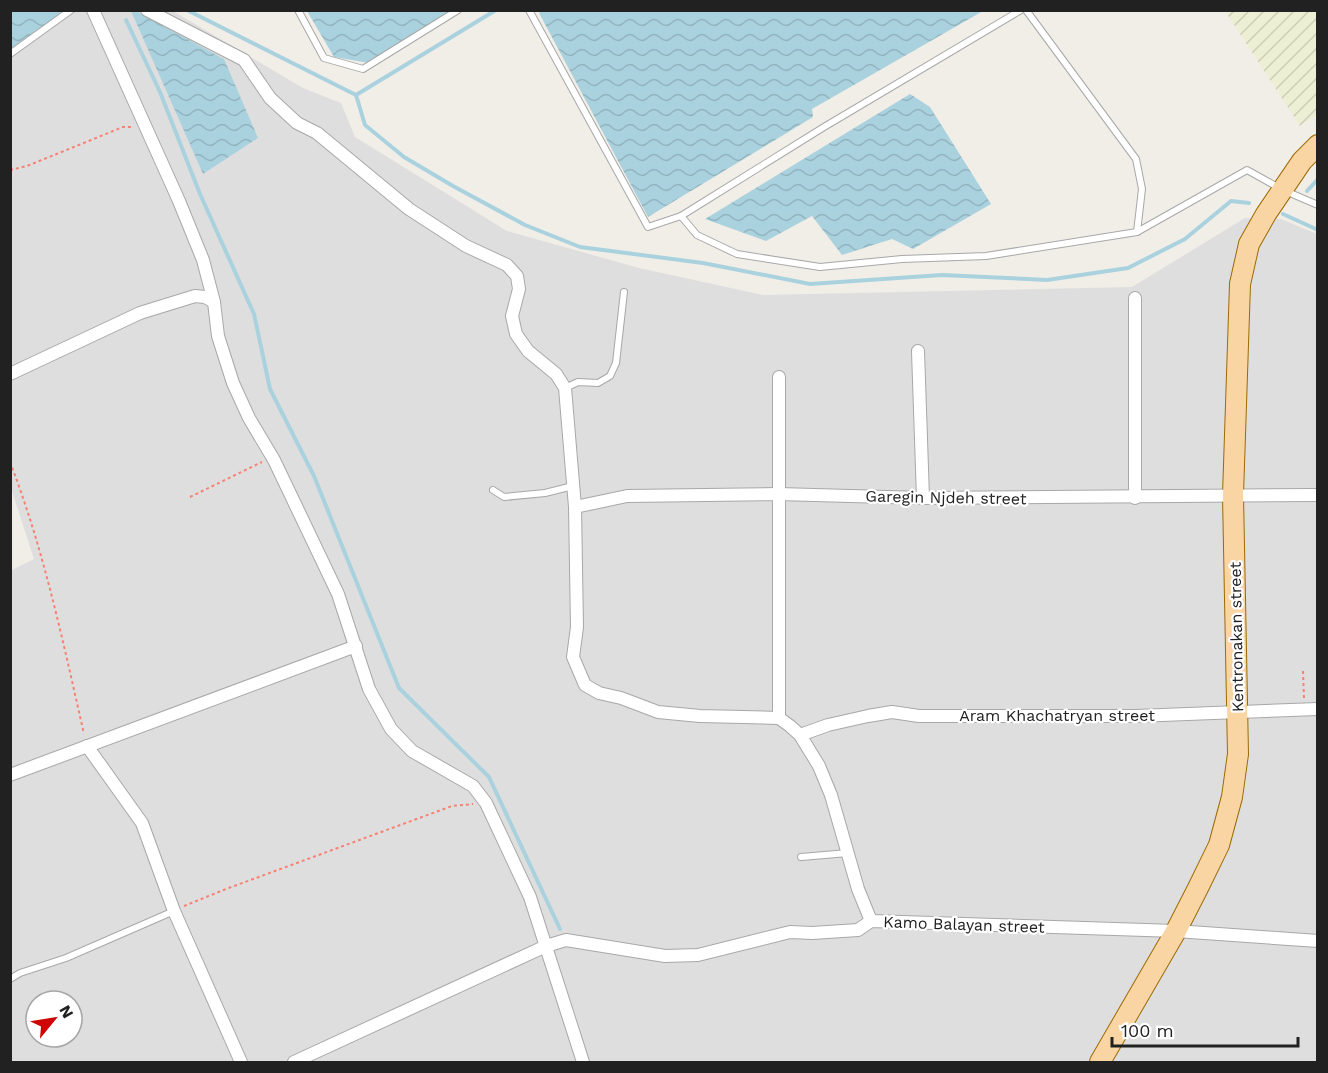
<svg xmlns="http://www.w3.org/2000/svg" width="1328" height="1073" font-family="'Work Sans',sans-serif">
  <style>
    .residential { fill: #dfdede; fill-rule: evenodd }
    .farmland { fill: url(#farmland-furrows) }
    .water { fill: url(#water-waves) }
    .lines { fill: none; stroke-linecap: round; stroke-linejoin: round }
    .stream { stroke: #aad2de; stroke-width: 4 }
    .lane-casing { stroke: #a8a8a8; stroke-width: 8 }
    .street-casing { stroke: #a8a8a8; stroke-width: 14 }
    .primary-casing { stroke: #9c6a03; stroke-width: 22 }
    .path { stroke: #f78173; stroke-width: 2; stroke-dasharray: 3 3; stroke-linecap: butt }
    .lane { stroke: #fff; stroke-width: 6 }
    .street { stroke: #fff; stroke-width: 12 }
    .primary { stroke: #fad5a4; stroke-width: 20 }
    .labels { text-anchor: middle; stroke-width: 4.5; stroke-linejoin: round; paint-order: stroke }
    .street-label { font-size: 16px; fill: #212121; stroke: #fff }
  </style>
  <defs>
    <pattern id="farmland-furrows" width="10" height="10" patternUnits="userSpaceOnUse" patternTransform="scale(1.5)"><rect width="10" height="10" fill="#edefd4"/><path d="M-1 1l2-2M0 10L10 0M9 11l2-2" fill="none" stroke="#cbcdb6"/></pattern>
    <pattern id="water-waves" width="16" height="10" patternUnits="userSpaceOnUse" patternTransform="scale(1.5)"><rect width="16" height="10" fill="#aad2de"/><path d="M0 5q4-4 8 0t8 0" fill="none" stroke="#92b4be"/></pattern>
  </defs>
  <rect width="100%" height="100%" fill="#f1eee8"/>
  <path class="residential" d="M 10,11 L 173,11 L 303,88 L 341,103 L 355,137 L 507,231 L 639,268 L 763,295 L 1132,287 L 1245,218 L 1281,219 L 1317,234 L 1317,1062 L 11,1062 L 10,571 L 34,559 L 10,485 ZM 36,1001 L 72,1001 L 72,1037 L 36,1037 Z"/>
  <path class="farmland" d="M 1225,11 L 1317,11 L 1317,115 L 1300,126 Z"/>
  <g class="water">
    <path d="M 11,10 L 64,10 L 64,11 L 11,49 Z"/>
    <path d="M 543,10 L 983,10 L 983,11 L 812,109 L 813,117 L 648,217 L 539,13 Z"/>
    <path d="M 131,11 L 136,11 L 224,59 L 258,138 L 203,174 Z"/>
    <path d="M 307,11 L 449,11 L 369,63 L 334,57 Z"/>
    <path d="M 910,94 L 930,107 L 991,204 L 913,249 L 892,239 L 842,255 L 812,216 L 766,241 L 705,219 Z"/>
  </g>
  <g class="lines">
    <g class="stream">
      <path d="M 187,10 L 356,95 L 365,125 L 404,157 L 453,186 L 525,225 L 580,247 L 703,263 L 810,284 L 942,275 L 1047,280 L 1128,268 L 1185,239 L 1231,201 L 1249,203"/>
      <path d="M 126,20 L 160,92 L 200,194 L 254,314 L 270,389 L 314,476 L 399,688 L 489,777 L 560,929"/>
      <path d="M 356,95 L 496,10"/>
      <path d="M 1307,191 L 1318,179"/>
      <path d="M 1283,214 L 1318,230"/>
    </g>
    <g class="lane-casing">
      <g id="lane">
        <path d="M 298,10 L 324,58 L 363,69 L 458,10"/>
        <path d="M 529,10 L 648,227 L 681,216"/>
        <path d="M 1021,10 L 824,127 L 681,216 L 697,235 L 737,254 L 820,267 L 902,259 L 986,256 L 1137,232 L 1247,170 L 1283,190 L 1318,205"/>
        <path d="M 1026,10 L 1136,159 L 1142,189 L 1137,232"/>
        <path d="M 10,54 L 71,10"/>
        <path d="M 565,388 L 578,382 L 598,383 L 610,376 L 616,363 L 624,292"/>
        <path d="M 493,490 L 504,497 L 545,493 L 573,486"/>
        <path d="M 801,857 L 848,853"/>
        <path d="M 10,979 L 20,973 L 66,958 L 174,911"/>
      </g>
    </g>
    <g class="street-casing">
      <g id="street">
        <path d="M 93,10 L 179,201 L 203,260 L 214,302 L 218,336 L 233,383 L 249,418 L 274,460 L 338,594 L 369,689 L 391,729 L 412,751 L 473,786 L 486,803 L 530,897 L 583,1062"/>
        <path d="M 147,10 L 244,60 L 270,98 L 297,123 L 317,133 L 409,209 L 466,246 L 507,265 L 517,276 L 519,289 L 512,316 L 516,334 L 528,351 L 556,374 L 565,388 L 575,507 L 577,627 L 573,657 L 585,685 L 599,693 L 621,698 L 658,712 L 700,716 L 779,718 L 790,726 L 800,735 L 819,766 L 831,795 L 858,889 L 871,921"/>
        <path d="M 1135,298 L 1135,498"/>
        <path d="M 918,351 L 923,498"/>
        <path d="M 10,374 L 140,313 L 195,296 L 205,297 L 214,302"/>
        <path d="M 779,377 L 779,718"/>
        <path d="M 575,507 L 627,496 L 778,494 L 923,498 L 1318,495"/>
        <path d="M 800,735 L 828,725 L 868,716 L 892,712 L 919,716 L 1136,716 L 1318,709"/>
        <path d="M 87,746 L 142,823 L 174,911 L 241,1062"/>
        <path d="M 10,775 L 356,646"/>
        <path d="M 294,1062 L 546,946 L 566,940 L 665,956 L 698,955 L 790,932 L 812,933 L 858,930 L 871,921 L 1176,931 L 1318,941"/>
      </g>
    </g>
    <g class="primary-casing">
      <path id="primary" d="M 1100,1062 L 1176,931 L 1198,888 L 1219,845 L 1232,797 L 1238,754 L 1233,495 L 1240,284 L 1249,244 L 1266,214 L 1302,161 L 1318,145"/>
    </g>
    <g class="path">
      <path d="M 10,170 L 27,166 L 123,127 L 134,127"/>
      <path d="M 10,462 C 44,550 63,642 84,734"/>
      <path d="M 190,497 L 262,462"/>
      <path d="M 1303,671 L 1304,698"/>
      <path d="M 184,906 L 226,889 L 452,806 L 473,804"/>
    </g>
    <use href="#lane" class="lane"/>
    <use href="#street" class="street"/>
    <use href="#primary" class="primary"/>
  </g>
  <g class="labels">
    <g class="street-label">
      <text transform="translate(946 497) rotate(1)" y="6">Garegin Njdeh street</text>
      <text transform="translate(1236 637) rotate(-91)" y="6">Kentronakan street</text>
      <text x="1057" y="721">Aram Khachatryan street</text>
      <text transform="translate(964 924) rotate(2)" y="6">Kamo Balayan street</text>
    </g>
  </g>
  <rect width="1328" height="1073" fill="none" stroke="#212121" stroke-width="24"/>
  <g transform="translate(54 1019) rotate(60)"><circle r="28" fill="#ffffff" stroke="#a6a6a6" stroke-width="1.5"/>
  <path d="M0-4.5L10 22L0 15L-10 22Z" fill="#cf0404"/>
  <text y="-9" font-size="16" font-weight="bold" text-anchor="middle" fill="#212121">N</text>
  </g>
  <path d="M1112 1037v9h186v-9" fill="none" stroke="#212121" stroke-width="3"/>
  <text x="1121" y="1037" font-size="18" fill="#212121" stroke="#ffffff" stroke-width="4.5" paint-order="stroke">100 m</text>
</svg>
